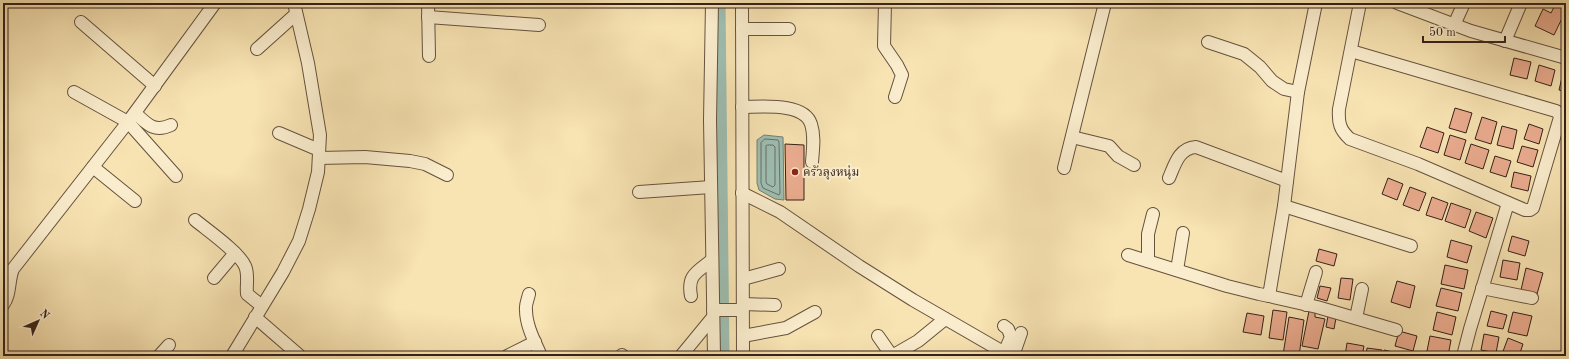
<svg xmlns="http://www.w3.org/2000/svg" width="1569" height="359" font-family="'Old Standard TT','Noto Serif Thai',serif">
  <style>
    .water { fill: #9ebdb1; stroke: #747f74 }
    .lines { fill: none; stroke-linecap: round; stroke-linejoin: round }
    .shore { stroke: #696f64; stroke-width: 1 }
    .canal { stroke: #9ebdb1; stroke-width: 11 }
    .building { fill: #ebac8f; stroke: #342118 }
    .minor-casing { stroke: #65523e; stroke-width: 14 }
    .minor { stroke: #faedcd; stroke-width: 12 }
    .poi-dot { fill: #8f2418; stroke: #faedcd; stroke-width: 1.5 }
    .labels { text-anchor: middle; stroke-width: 4; stroke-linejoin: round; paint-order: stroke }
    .poi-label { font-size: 12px; fill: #342118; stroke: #faedcd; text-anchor: start }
  </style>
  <rect width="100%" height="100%" fill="#f8e3b2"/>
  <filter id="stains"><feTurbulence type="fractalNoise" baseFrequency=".005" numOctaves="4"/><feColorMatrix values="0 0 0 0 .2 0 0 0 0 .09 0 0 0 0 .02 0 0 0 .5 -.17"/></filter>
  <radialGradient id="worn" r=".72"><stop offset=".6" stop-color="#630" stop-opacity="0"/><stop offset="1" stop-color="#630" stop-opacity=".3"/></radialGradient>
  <path class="water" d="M 764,135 L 783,137 L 784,200 L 775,199 L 759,190 L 757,183 L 757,140 Z"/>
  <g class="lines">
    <g class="shore">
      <path d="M 765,139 L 778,140 L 779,142 L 780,193 L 779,195 L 763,188 L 761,183 L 761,143 Z"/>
      <path d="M 768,145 L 773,145 L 775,147 L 775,185 L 773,187 L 767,184 L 766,182 L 766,146 Z"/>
    </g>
    <path class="canal" d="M 720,3 L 724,356"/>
  </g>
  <g class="building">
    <path d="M 1556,3 L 1566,3 L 1566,10 L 1554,35 L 1535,26 L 1543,9 L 1551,13 Z"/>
    <path d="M 1514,58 L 1531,62 L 1527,79 L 1510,75 Z"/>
    <path d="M 1539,65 L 1555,70 L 1551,86 L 1535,81 Z"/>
    <path d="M 1563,73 L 1566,74 L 1566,92 L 1559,90 Z"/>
    <path d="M 1455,108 L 1472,113 L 1466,133 L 1449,128 Z"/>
    <path d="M 1482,117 L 1497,122 L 1491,144 L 1475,139 Z"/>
    <path d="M 1529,124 L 1543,129 L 1539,144 L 1524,139 Z"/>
    <path d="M 1502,126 L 1517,130 L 1513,149 L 1497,145 Z"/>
    <path d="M 1427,127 L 1444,133 L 1438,153 L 1420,147 Z"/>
    <path d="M 1450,135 L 1466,140 L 1460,160 L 1444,155 Z"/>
    <path d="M 785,144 L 804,145 L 804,200 L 786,200 Z"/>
    <path d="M 1471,144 L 1489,150 L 1483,169 L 1465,163 Z"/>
    <path d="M 1522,146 L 1538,150 L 1533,167 L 1517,162 Z"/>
    <path d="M 1495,156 L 1511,161 L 1506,177 L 1490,172 Z"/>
    <path d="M 1514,172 L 1531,176 L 1528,191 L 1511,187 Z"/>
    <path d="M 1388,178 L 1403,184 L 1397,200 L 1382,194 Z"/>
    <path d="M 1410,187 L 1426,193 L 1419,211 L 1403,205 Z"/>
    <path d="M 1432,197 L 1448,203 L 1442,220 L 1426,215 Z"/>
    <path d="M 1451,203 L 1471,210 L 1465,228 L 1445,221 Z"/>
    <path d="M 1476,212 L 1493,218 L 1486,238 L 1469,231 Z"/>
    <path d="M 1512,236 L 1529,241 L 1525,256 L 1508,251 Z"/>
    <path d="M 1451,240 L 1472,246 L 1467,263 L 1447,257 Z"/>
    <path d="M 1319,249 L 1337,254 L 1334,266 L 1316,261 Z"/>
    <path d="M 1503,260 L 1520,263 L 1517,280 L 1500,277 Z"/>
    <path d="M 1445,265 L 1468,270 L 1464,289 L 1441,284 Z"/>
    <path d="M 1526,268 L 1543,273 L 1537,294 L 1521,290 Z"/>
    <path d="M 1341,278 L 1353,279 L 1350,300 L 1338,298 Z"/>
    <path d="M 1397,281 L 1415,286 L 1410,308 L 1391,302 Z"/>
    <path d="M 1320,286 L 1331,288 L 1327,301 L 1317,298 Z"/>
    <path d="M 1441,288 L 1462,293 L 1458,311 L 1436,306 Z"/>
    <path d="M 1273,310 L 1287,312 L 1283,340 L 1269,338 Z"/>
    <path d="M 1309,311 L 1315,312 L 1315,317 L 1325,319 L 1318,349 L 1302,346 Z"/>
    <path d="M 1491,311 L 1507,315 L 1503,329 L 1487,326 Z"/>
    <path d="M 1437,312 L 1456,317 L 1452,335 L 1433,330 Z"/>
    <path d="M 1513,312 L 1532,316 L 1527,336 L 1508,332 Z"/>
    <path d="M 1247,313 L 1264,316 L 1261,335 L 1243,332 Z"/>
    <path d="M 1328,316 L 1336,318 L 1334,329 L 1326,327 Z"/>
    <path d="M 1289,317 L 1304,320 L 1299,356 L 1283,355 Z"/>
    <path d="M 1399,331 L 1417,336 L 1413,351 L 1395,346 Z"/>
    <path d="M 1484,334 L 1499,337 L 1496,353 L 1481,350 Z"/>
    <path d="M 1430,336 L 1451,340 L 1448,356 L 1426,356 Z"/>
    <path d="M 1508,338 L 1523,344 L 1519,356 L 1507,356 L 1502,354 Z"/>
    <path d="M 1347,343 L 1364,346 L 1362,356 L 1345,356 Z"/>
    <path d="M 1367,348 L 1382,350 L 1381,356 L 1366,356 Z"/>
    <path d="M 1384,350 L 1393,352 L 1392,356 L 1383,356 Z"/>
    <path d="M 1219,353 L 1239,354 L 1239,356 L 1219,356 Z"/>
  </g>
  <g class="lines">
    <g class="minor-casing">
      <g id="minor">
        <path d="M 428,3 L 429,56"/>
        <path d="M 712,3 L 710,120 L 714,356"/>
        <path d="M 742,3 L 743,356"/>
        <path d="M 885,3 L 884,46 L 897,65 L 902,75 L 895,97"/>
        <path d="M 1397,3 L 1471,31 L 1566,58"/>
        <path d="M 428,17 L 539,25"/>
        <path d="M 81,22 L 155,86"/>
        <path d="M 1454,25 L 1464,3"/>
        <path d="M 742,29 L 789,29"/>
        <path d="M 1505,41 L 1521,3"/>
        <path d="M 1208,42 L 1244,54 L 1260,67 L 1272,81 L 1284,89 L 1298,92"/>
        <path d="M 257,49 L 296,14"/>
        <path d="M 1351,51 L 1556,111 C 1561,115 1560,118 1558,124 L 1533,208 L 1530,210 L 1525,210 L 1418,164 L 1350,139 C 1340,130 1338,123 1339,109 L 1360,3"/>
        <path d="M 74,92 L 128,122 L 176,176"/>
        <path d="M 742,107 C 761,107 804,102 811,124 C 815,136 813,149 812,162"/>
        <path d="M 135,113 C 147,124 154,133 171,125"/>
        <path d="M 279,133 L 319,150"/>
        <path d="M 1072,137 L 1109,146 L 1118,156 L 1134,165"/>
        <path d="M 319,158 L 365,157 L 410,161 L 425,164 L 447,175"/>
        <path d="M 93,167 L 135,201"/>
        <path d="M 1064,168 L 1105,3"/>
        <path d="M 1169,178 C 1175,164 1179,148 1196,147 L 1287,181"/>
        <path d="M 639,192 L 711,187"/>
        <path d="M 742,193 L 780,212 L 859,266 L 913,300 L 1010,356"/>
        <path d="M 1284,206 L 1411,246"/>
        <path d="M 195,220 C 207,230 239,252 245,266 C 249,274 246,285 247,294 L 262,306"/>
        <path d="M 1128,255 L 1227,286 L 1259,294 L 1269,296 L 1284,206 L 1298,92 L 1316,3"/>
        <path d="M 1148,261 L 1148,234 L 1153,214"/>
        <path d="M 1177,270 L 1183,233"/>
        <path d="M 214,278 L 235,253"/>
        <path d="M 743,279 L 779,269"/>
        <path d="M 1482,288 L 1532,298"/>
        <path d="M 529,294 C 528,299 525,305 526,310 C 526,326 535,342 541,356"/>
        <path d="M 691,296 C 687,275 697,272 712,260"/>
        <path d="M 1269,296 L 1317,307 L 1396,330"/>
        <path d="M 743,304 L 775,305"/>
        <path d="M 3,305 C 11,294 8,281 13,269 L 128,122 L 215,3"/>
        <path d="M 1306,305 L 1316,272"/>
        <path d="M 713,310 L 742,310"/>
        <path d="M 255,317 L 300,356"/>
        <path d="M 1356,318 L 1362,289"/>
        <path d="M 1004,326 L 1008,329 L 1011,337 L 1004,353"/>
        <path d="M 743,336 L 786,328 L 815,312"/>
        <path d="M 878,336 L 892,356"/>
        <path d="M 622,355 L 623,356"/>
        <path d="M 159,356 L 169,345"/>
        <path d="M 232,356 L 283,272 L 299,241 L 309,209 L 318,172 L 320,135 L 308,63 L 294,3"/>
        <path d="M 507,356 L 535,342"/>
        <path d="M 681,356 L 713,317"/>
        <path d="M 892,356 L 918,341 L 945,319"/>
        <path d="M 1013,356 L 1021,333"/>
        <path d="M 1463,356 L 1470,329 L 1508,203"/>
      </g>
    </g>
    <use href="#minor" class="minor"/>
  </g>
  <circle class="poi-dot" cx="795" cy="172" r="4"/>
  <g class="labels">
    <g class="poi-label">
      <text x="803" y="176">ครัวลุงหนุ่ม</text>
    </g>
  </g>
  <rect width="1569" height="359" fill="none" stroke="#f8e3b2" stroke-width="16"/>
  <rect x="4" y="4" width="1561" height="351" fill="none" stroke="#342118" stroke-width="2"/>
  <rect x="8" y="8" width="1553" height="343" fill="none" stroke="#342118"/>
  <g transform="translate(38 321) rotate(45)" stroke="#faedcd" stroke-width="3" paint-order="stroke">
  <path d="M0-3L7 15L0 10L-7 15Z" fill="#342118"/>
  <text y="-6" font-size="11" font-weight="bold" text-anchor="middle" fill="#342118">N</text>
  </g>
  <path d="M1423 36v6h82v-6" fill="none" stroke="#342118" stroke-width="2"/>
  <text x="1429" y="36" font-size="12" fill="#342118" stroke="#faedcd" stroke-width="3" paint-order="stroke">50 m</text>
  <rect width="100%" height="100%" filter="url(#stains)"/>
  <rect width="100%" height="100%" fill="url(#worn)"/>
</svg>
